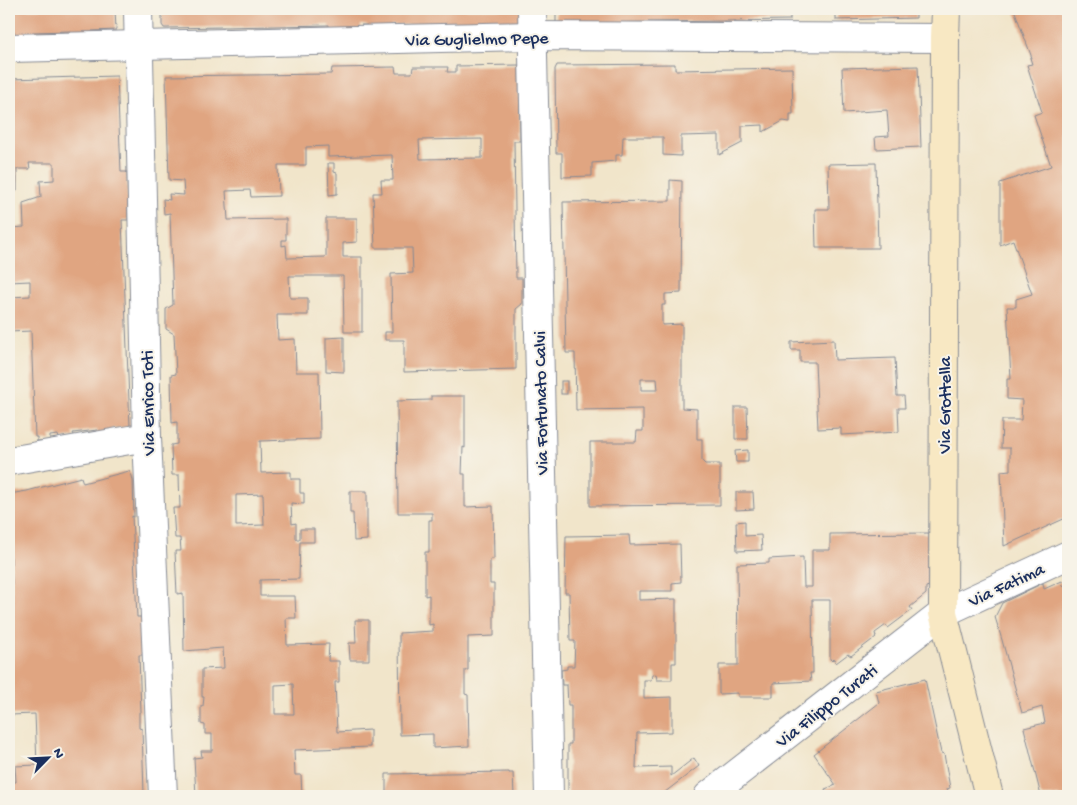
<svg xmlns="http://www.w3.org/2000/svg" width="1077" height="805" font-family="'Gochi Hand',sans-serif">
  <style>
    .building { fill: #e0a581; fill-rule: evenodd }
    .lines { fill: none; stroke-linecap: round; stroke-linejoin: round }
    .street-casing { stroke: #868a94; stroke-width: 30 }
    .secondary-casing { stroke: #868a94; stroke-width: 30 }
    .street { stroke: #fff; stroke-width: 28 }
    .secondary { stroke: #f8e8c3; stroke-width: 28 }
    .labels { text-anchor: middle; stroke-width: 4; stroke-linejoin: round; paint-order: stroke }
    .street-label { font-size: 18px; fill: #1b2f5e; stroke: #f7f3e8 }
  </style>
  <rect width="100%" height="100%" fill="#f7f3e8"/>
  <filter id="ink" filterUnits="userSpaceOnUse"><feTurbulence type="fractalNoise" baseFrequency=".02" numOctaves="2"/><feDisplacementMap in="SourceGraphic" scale="10" xChannelSelector="R" yChannelSelector="G"/><feConvolveMatrix kernelMatrix="1 2 1 2 8 2 1 2 1" color-interpolation-filters="sRGB"/></filter>
  <filter id="wash" filterUnits="userSpaceOnUse"><feTurbulence type="fractalNoise" baseFrequency=".0096" numOctaves="4" result="noise"/><feDisplacementMap in="SourceGraphic" scale="20" xChannelSelector="R" yChannelSelector="G"/><feGaussianBlur stdDeviation="1.12" result="paint"/><feColorMatrix in="noise" values="0 0 0 0 0 0 0 0 0 0 0 0 0 0 0 0 0 1.4 0 .05"/><feComposite in="paint" operator="in"/></filter>
  <g filter="url(#wash)">
    <rect width="100%" height="100%" fill="#f1e5ca"/>
    <g id="blocks">
      <g class="building">
        <path d="M 9,9 L 115,9 L 116,30 L 92,31 L 93,36 L 70,37 L 70,31 L 32,32 L 32,37 L 9,37 Z"/>
        <path d="M 162,9 L 520,9 L 521,33 L 479,25 L 391,25 L 391,31 L 367,31 L 367,25 L 361,25 L 361,33 L 329,34 L 329,25 L 167,28 L 164,28 L 162,25 Z"/>
        <path d="M 556,9 L 790,9 L 790,20 L 593,23 L 556,30 Z"/>
        <path d="M 836,9 L 916,9 L 916,18 L 836,20 Z"/>
        <path d="M 1014,9 L 1068,9 L 1068,517 L 1004,546 L 1001,471 L 1010,470 L 1010,448 L 1001,448 L 1002,420 L 1021,420 L 1022,400 L 1007,399 L 1007,379 L 1011,379 L 1007,307 L 1016,307 L 1016,299 L 1032,294 L 1013,240 L 1000,245 L 1000,183 L 1051,166 L 1034,115 L 1042,112 L 1027,65 L 1032,64 L 1030,58 L 1032,58 Z"/>
        <path d="M 675,64 L 675,70 L 792,68 L 793,114 L 790,114 L 790,122 L 783,121 L 763,132 L 763,125 L 742,126 L 742,143 L 719,155 L 719,135 L 681,136 L 681,156 L 663,155 L 663,137 L 623,137 L 622,155 L 616,155 L 616,161 L 592,163 L 592,176 L 562,177 L 562,153 L 556,153 L 555,69 L 557,65 Z"/>
        <path d="M 519,65 L 520,141 L 514,141 L 516,278 L 522,278 L 522,304 L 516,309 L 516,369 L 404,372 L 404,340 L 385,340 L 385,332 L 392,332 L 391,274 L 413,273 L 412,248 L 375,248 L 373,193 L 382,193 L 381,180 L 393,180 L 392,155 L 328,157 L 328,146 L 306,147 L 306,165 L 278,165 L 279,196 L 251,197 L 250,190 L 226,191 L 228,220 L 286,219 L 286,240 L 282,240 L 282,246 L 286,245 L 287,258 L 326,257 L 326,218 L 357,218 L 357,242 L 343,243 L 343,257 L 362,257 L 362,332 L 344,332 L 343,276 L 289,276 L 290,298 L 308,298 L 308,315 L 277,315 L 278,340 L 295,339 L 296,372 L 319,372 L 320,439 L 260,441 L 261,473 L 291,472 L 291,479 L 300,479 L 300,493 L 304,493 L 304,504 L 291,503 L 292,524 L 296,523 L 296,539 L 300,539 L 300,529 L 314,529 L 314,542 L 300,542 L 299,579 L 260,580 L 260,596 L 295,596 L 296,618 L 286,618 L 287,645 L 329,644 L 328,661 L 339,661 L 339,682 L 335,682 L 337,732 L 370,730 L 370,747 L 294,750 L 295,775 L 301,775 L 302,796 L 196,796 L 194,758 L 202,757 L 201,751 L 212,751 L 212,734 L 205,734 L 205,725 L 201,724 L 201,706 L 203,706 L 204,697 L 202,697 L 202,669 L 224,668 L 223,648 L 184,651 L 183,593 L 177,594 L 175,551 L 181,551 L 180,538 L 175,538 L 173,508 L 180,508 L 179,475 L 172,475 L 171,445 L 177,444 L 177,422 L 172,423 L 171,375 L 176,374 L 174,334 L 166,329 L 166,309 L 173,305 L 170,213 L 164,214 L 163,199 L 170,200 L 169,194 L 184,195 L 183,181 L 169,180 L 166,76 L 331,74 L 332,68 L 395,67 L 396,73 L 412,73 L 413,67 L 448,67 L 447,72 L 456,72 L 456,66 ZM 482,139 L 482,158 L 420,159 L 419,140 ZM 263,494 L 264,525 L 236,526 L 236,495 ZM 293,684 L 294,714 L 275,714 L 275,685 Z"/>
        <path d="M 918,66 L 921,147 L 876,149 L 875,137 L 889,136 L 887,110 L 844,113 L 842,68 Z"/>
        <path d="M 117,76 L 121,172 L 127,172 L 128,220 L 122,220 L 130,427 L 112,429 L 113,433 L 98,435 L 97,430 L 73,433 L 75,437 L 59,439 L 58,435 L 50,436 L 50,440 L 37,441 L 37,437 L 35,437 L 31,331 L 9,332 L 9,297 L 30,296 L 30,281 L 9,282 L 9,205 L 10,205 L 12,228 L 24,227 L 23,203 L 41,197 L 40,181 L 54,180 L 54,163 L 29,163 L 30,169 L 17,169 L 17,191 L 9,191 L 9,79 Z"/>
        <path d="M 328,163 L 334,163 L 334,172 L 337,173 L 337,194 L 329,195 Z"/>
        <path d="M 876,163 L 878,248 L 816,248 L 815,209 L 829,209 L 828,164 Z"/>
        <path d="M 670,180 L 682,181 L 681,293 L 665,294 L 665,305 L 662,305 L 662,325 L 682,324 L 682,408 L 697,409 L 697,439 L 702,439 L 702,461 L 705,464 L 720,464 L 720,505 L 590,506 L 590,442 L 636,442 L 637,431 L 643,431 L 643,409 L 576,410 L 575,353 L 566,353 L 563,202 L 670,201 ZM 641,379 L 657,379 L 658,390 L 641,390 Z"/>
        <path d="M 344,337 L 344,372 L 326,371 L 326,338 Z"/>
        <path d="M 834,340 L 835,360 L 895,358 L 897,396 L 904,396 L 905,408 L 898,408 L 899,432 L 841,435 L 841,428 L 818,429 L 815,362 L 800,362 L 800,350 L 791,350 L 791,342 Z"/>
        <rect x="561" y="381" width="6" height="13"/>
        <path d="M 431,396 L 465,396 L 465,448 L 463,447 L 462,474 L 465,474 L 465,507 L 493,506 L 494,559 L 490,559 L 490,584 L 494,584 L 494,636 L 468,637 L 468,670 L 465,670 L 465,694 L 468,695 L 469,746 L 433,748 L 433,734 L 400,735 L 399,633 L 433,631 L 433,624 L 429,625 L 429,595 L 425,596 L 425,552 L 429,552 L 429,520 L 432,520 L 432,513 L 398,513 L 397,401 L 431,400 Z"/>
        <path d="M 735,407 L 747,407 L 748,439 L 735,439 Z"/>
        <path d="M 748,450 L 748,462 L 736,462 L 735,451 Z"/>
        <path d="M 129,471 L 132,476 L 133,481 L 134,517 L 132,516 L 137,617 L 142,617 L 144,655 L 139,655 L 141,712 L 139,712 L 139,728 L 142,729 L 144,794 L 142,794 L 142,796 L 9,796 L 9,782 L 16,782 L 15,766 L 37,765 L 35,714 L 9,715 L 9,694 L 11,694 L 9,613 L 13,613 L 11,557 L 9,557 L 9,494 L 27,491 L 81,477 L 83,483 Z"/>
        <path d="M 350,491 L 367,491 L 367,540 L 354,541 L 353,513 L 350,513 Z"/>
        <path d="M 736,492 L 753,492 L 754,509 L 736,510 Z"/>
        <path d="M 745,521 L 745,536 L 761,535 L 762,550 L 737,551 L 736,522 Z"/>
        <path d="M 929,533 L 929,586 L 926,587 L 926,594 L 910,607 L 912,610 L 888,628 L 886,625 L 875,633 L 876,637 L 851,656 L 848,654 L 836,663 L 834,659 L 832,661 L 830,659 L 830,600 L 812,600 L 813,673 L 810,673 L 811,681 L 773,683 L 773,697 L 738,697 L 738,693 L 719,694 L 719,665 L 738,665 L 737,564 L 769,563 L 769,559 L 803,557 L 804,587 L 812,587 L 812,550 L 830,550 L 830,534 Z"/>
        <path d="M 629,535 L 630,545 L 680,544 L 681,582 L 672,583 L 672,591 L 639,591 L 639,600 L 676,599 L 676,663 L 672,663 L 672,680 L 657,680 L 656,674 L 652,675 L 651,680 L 644,680 L 644,698 L 672,697 L 672,732 L 637,733 L 636,768 L 671,767 L 671,776 L 694,758 L 699,766 L 660,796 L 568,796 L 568,744 L 571,744 L 571,705 L 568,705 L 567,685 L 562,685 L 561,670 L 567,669 L 567,666 L 574,666 L 575,641 L 570,641 L 569,593 L 565,593 L 566,536 Z"/>
        <path d="M 1062,581 L 1063,586 L 1068,584 L 1068,796 L 1041,796 L 1024,728 L 1045,723 L 1042,707 L 1022,713 L 1002,640 L 995,617 L 1002,603 L 1043,583 L 1044,589 Z"/>
        <path d="M 355,620 L 369,620 L 369,660 L 350,660 L 349,643 L 356,643 Z"/>
        <path d="M 925,679 L 941,753 L 944,754 L 950,788 L 947,789 L 949,796 L 827,796 L 825,789 L 836,785 L 814,754 L 879,703 L 876,691 Z"/>
        <path d="M 509,772 L 509,773 L 513,773 L 514,796 L 401,796 L 401,793 L 386,793 L 386,774 Z"/>
      </g>
    </g>
  </g>
  <g filter="url(#ink)">
    <use href="#blocks" fill-opacity="0" stroke="#868a94" stroke-width="1"/>
    <g class="lines">
      <g class="street-casing">
        <g id="street">
          <path d="M 138,9 L 147,437 L 163,796"/>
          <path d="M 532,9 L 549,796"/>
          <path d="M 9,48 L 532,36 L 945,38"/>
          <path d="M 9,461 L 147,437"/>
          <path d="M 708,796 L 943,613 L 1068,555"/>
        </g>
      </g>
      <g class="secondary-casing">
        <path id="secondary" d="M 946,9 L 945,38 L 943,613 L 989,796"/>
      </g>
      <use href="#street" class="street"/>
      <use href="#secondary" class="secondary"/>
    </g>
  </g>
  <g class="labels">
    <g class="street-label">
      <text transform="translate(477 38) rotate(-1)" y="6">Via Guglielmo Pepe</text>
      <text transform="translate(147 403) rotate(-91)" y="6">Via Enrico Toti</text>
      <text transform="translate(540 403) rotate(-91)" y="6">Via Fortunato Calvi</text>
      <text transform="translate(944 405) rotate(-90)" y="6">Via Grottella</text>
      <text transform="translate(1006 584) rotate(-25)" y="6">Via Fatima</text>
      <text transform="translate(826 705) rotate(-38)" y="6">Via Filippo Turati</text>
    </g>
  </g>
  <rect width="1077" height="805" fill="none" stroke="#f7f3e8" stroke-width="30"/>
  <g transform="translate(48 758) rotate(66)" stroke="#f7f3e8" stroke-width="4" paint-order="stroke">
  <path d="M0-4L9 19L0 12L-9 19Z" fill="#1b2f5e"/>
  <text y="-8" font-size="14" font-weight="bold" text-anchor="middle" fill="#1b2f5e">N</text>
  </g>
</svg>
